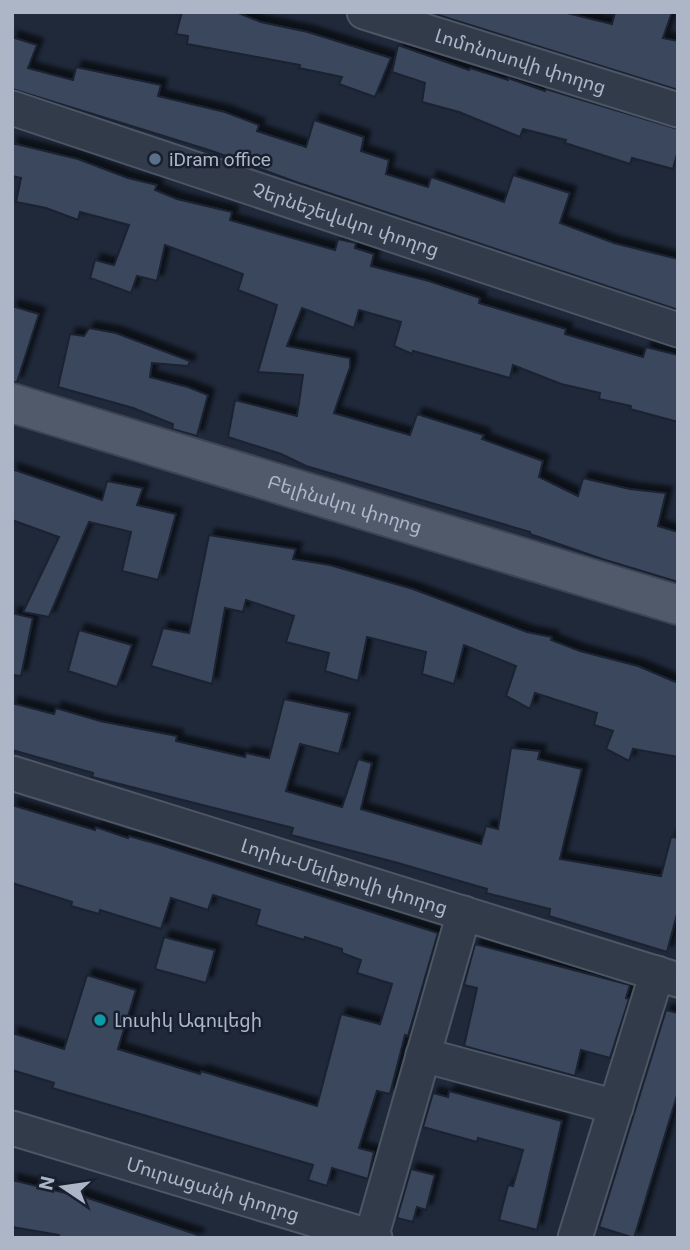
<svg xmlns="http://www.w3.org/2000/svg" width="690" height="1250" font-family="Roboto,'Noto Sans Armenian',sans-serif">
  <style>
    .building { fill: #3a475b; stroke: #1a2231; stroke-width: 2; filter: url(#shadow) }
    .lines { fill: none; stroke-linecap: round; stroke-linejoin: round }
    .minor-casing { stroke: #4d5665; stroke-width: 37 }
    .major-casing { stroke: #3c4454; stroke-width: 42 }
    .minor { stroke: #323b4a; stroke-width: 33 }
    .major { stroke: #505a6b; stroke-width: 38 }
    .service-dot { fill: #5c6f8a; stroke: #18202f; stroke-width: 2.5 }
    .culture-dot { fill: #0f9aa8; stroke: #18202f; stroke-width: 2.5 }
    .labels { text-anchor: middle; stroke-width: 5; stroke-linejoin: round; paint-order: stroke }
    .street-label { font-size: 19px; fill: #adb6c7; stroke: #18202f }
    .poi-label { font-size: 19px; fill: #adb6c7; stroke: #18202f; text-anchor: start }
  </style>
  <defs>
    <filter id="shadow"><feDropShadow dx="6" dy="-6" stdDeviation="2" flood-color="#0009"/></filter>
  </defs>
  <rect width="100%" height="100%" fill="#1f293a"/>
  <g class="building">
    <path d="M 182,12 L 236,12 L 261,22 L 308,32 L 391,58 L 375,97 L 339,84 L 342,77 L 299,68 L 300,65 L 187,44 L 188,36 L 176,34 Z"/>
    <path d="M 438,12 L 563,12 L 612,24 L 615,12 L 672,12 L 663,38 L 678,41 L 678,90 L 438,15 Z"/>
    <path d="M 12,37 L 37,45 L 28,68 L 73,80 L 76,67 L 161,85 L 158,96 L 225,112 L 259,125 L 257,131 L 306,147 L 314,120 L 364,137 L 361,151 L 389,160 L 386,174 L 428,187 L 431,177 L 504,202 L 513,175 L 570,193 L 560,223 L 614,243 L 678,259 L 678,310 L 296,182 L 212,151 L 12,89 Z"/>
    <path d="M 398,45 L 469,70 L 470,68 L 508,80 L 508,78 L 545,91 L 546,89 L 678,129 L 678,150 L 673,169 L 632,158 L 630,164 L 565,143 L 566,140 L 523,129 L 520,137 L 459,112 L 422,102 L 425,83 L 392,72 Z"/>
    <path d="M 12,143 L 78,159 L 128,178 L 157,185 L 155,190 L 177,199 L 232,212 L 230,220 L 282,235 L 335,250 L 338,239 L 356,243 L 355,248 L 374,254 L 371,266 L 429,281 L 480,298 L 479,303 L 566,329 L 565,334 L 643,357 L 646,347 L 678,355 L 678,422 L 630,409 L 631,406 L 599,399 L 600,393 L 561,384 L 513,365 L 510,378 L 413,351 L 412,354 L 394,346 L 401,322 L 359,310 L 354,328 L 302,308 L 287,346 L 350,358 L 350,367 L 334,413 L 410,435 L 417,414 L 484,435 L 482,439 L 543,461 L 539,477 L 578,496 L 583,478 L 630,489 L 666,493 L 658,526 L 678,532 L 678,582 L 602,559 L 530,534 L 530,532 L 306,466 L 281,454 L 228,437 L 235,400 L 297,416 L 303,375 L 258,372 L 277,305 L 238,290 L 243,274 L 165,245 L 157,281 L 137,276 L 131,293 L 90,278 L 95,260 L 114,265 L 129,225 L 80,212 L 78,220 L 46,208 L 16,202 L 21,178 L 12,176 Z"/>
    <path d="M 12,306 L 39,314 L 17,382 L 12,382 Z"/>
    <path d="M 89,328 L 116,333 L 190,361 L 188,366 L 152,363 L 150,377 L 188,387 L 208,395 L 197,436 L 172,429 L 173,424 L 133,408 L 58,387 L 70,334 L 84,336 Z"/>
    <path d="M 12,469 L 102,500 L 107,481 L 143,488 L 137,505 L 176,514 L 158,580 L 122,571 L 131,532 L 89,522 L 49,617 L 23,612 L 59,537 L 12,520 Z"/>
    <path d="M 209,535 L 296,549 L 293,559 L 330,565 L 413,589 L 527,632 L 552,637 L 551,640 L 580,651 L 638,666 L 678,683 L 678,757 L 633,749 L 629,761 L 606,749 L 613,731 L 594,725 L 597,713 L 535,693 L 530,709 L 506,696 L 516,666 L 464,645 L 454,684 L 422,674 L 426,652 L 367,637 L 358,681 L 325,671 L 329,653 L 286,642 L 294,616 L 246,600 L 243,612 L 225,608 L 212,684 L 151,666 L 163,628 L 189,633 Z"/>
    <path d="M 12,613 L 33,618 L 21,676 L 12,675 Z"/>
    <path d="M 79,630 L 132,645 L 117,687 L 68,671 Z"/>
    <path d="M 284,699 L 350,713 L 339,754 L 300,744 L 286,791 L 342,807 L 358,759 L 372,763 L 361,809 L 481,844 L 486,826 L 498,829 L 511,748 L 540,751 L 538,759 L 582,769 L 560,859 L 661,876 L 671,837 L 678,838 L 678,910 L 667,952 L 549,916 L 550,909 L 486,893 L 487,889 L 398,863 L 291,835 L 293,828 L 92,777 L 93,773 L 12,750 L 12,703 L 54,714 L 56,708 L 100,721 L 177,736 L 176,741 L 245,757 L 246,753 L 269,758 Z"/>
    <path d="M 12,805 L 95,830 L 96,827 L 128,838 L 129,836 L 158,844 L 438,933 L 408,1036 L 405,1035 L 390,1094 L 377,1091 L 359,1148 L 374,1152 L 368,1179 L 332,1168 L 327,1186 L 308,1180 L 313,1165 L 52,1088 L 54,1083 L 12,1070 L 12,1033 L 64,1049 L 87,975 L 136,990 L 118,1049 L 200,1074 L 201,1071 L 317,1106 L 341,1014 L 380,1024 L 392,984 L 357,973 L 361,960 L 342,953 L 342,949 L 305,937 L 304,940 L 256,925 L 260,910 L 213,895 L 208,910 L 171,898 L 161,929 L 100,910 L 99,914 L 71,906 L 72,902 L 12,883 Z"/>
    <path d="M 164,937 L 215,950 L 206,983 L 155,969 Z"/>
    <path d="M 475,944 L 630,985 L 626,998 L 629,999 L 610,1058 L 581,1050 L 575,1076 L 464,1046 L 477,988 L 464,985 Z"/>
    <path d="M 666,1010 L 678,1013 L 678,1092 L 634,1238 L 599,1227 Z"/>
    <path d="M 449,1091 L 562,1121 L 537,1230 L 499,1220 L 508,1185 L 513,1186 L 523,1150 L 478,1138 L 477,1142 L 423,1127 L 433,1093 L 448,1097 Z"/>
    <path d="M 411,1169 L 435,1175 L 426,1210 L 417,1207 L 413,1222 L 397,1218 Z"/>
    <path d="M 12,1180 L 70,1194 L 70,1192 L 198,1235 L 197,1238 L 58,1238 L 59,1235 L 12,1227 Z"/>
  </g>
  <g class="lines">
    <g class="minor-casing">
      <g id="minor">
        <path id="s1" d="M 364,12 L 678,110"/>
        <path id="s2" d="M 12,108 L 678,330"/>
        <path id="s3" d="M 12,773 L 678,980"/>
        <path d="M 423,1055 L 616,1107"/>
        <path id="s4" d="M 12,1128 L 375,1238"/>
        <path d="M 371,1238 L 464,913"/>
        <path d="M 575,1238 L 657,973"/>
      </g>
    </g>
    <g class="major-casing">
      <g id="major">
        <path id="s5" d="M 12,403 L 678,605"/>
      </g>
    </g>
    <use href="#minor" class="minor"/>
    <use href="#major" class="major"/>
  </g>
  <circle class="service-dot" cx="155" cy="159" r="7"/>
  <circle class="culture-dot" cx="100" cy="1020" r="7"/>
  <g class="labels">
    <g class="street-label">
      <text dy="7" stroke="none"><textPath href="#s1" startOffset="164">Լոմոնոսովի փողոց</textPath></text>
      <text dy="7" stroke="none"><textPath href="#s2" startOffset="352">Չերնեշեվսկու փողոց</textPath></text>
      <text dy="7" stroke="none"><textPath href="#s5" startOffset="348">Բելինսկու փողոց</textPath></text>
      <text dy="7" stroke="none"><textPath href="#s3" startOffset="348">Լորիս-Մելիքովի փողոց</textPath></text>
      <text dy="7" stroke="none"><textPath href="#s4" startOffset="210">Մուրացանի փողոց</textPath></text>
    </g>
    <g class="poi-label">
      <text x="169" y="166">iDram office</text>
      <text x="114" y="1027">Լուսիկ Ագուլեցի</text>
    </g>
  </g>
  <rect width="690" height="1250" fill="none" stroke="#adb6c7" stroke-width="28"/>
  <g transform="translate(63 1187) rotate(283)" stroke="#18202f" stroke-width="5" paint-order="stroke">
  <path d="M0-5L12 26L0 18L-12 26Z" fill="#adb6c7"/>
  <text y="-10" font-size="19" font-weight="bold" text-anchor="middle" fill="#adb6c7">N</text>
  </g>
</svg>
